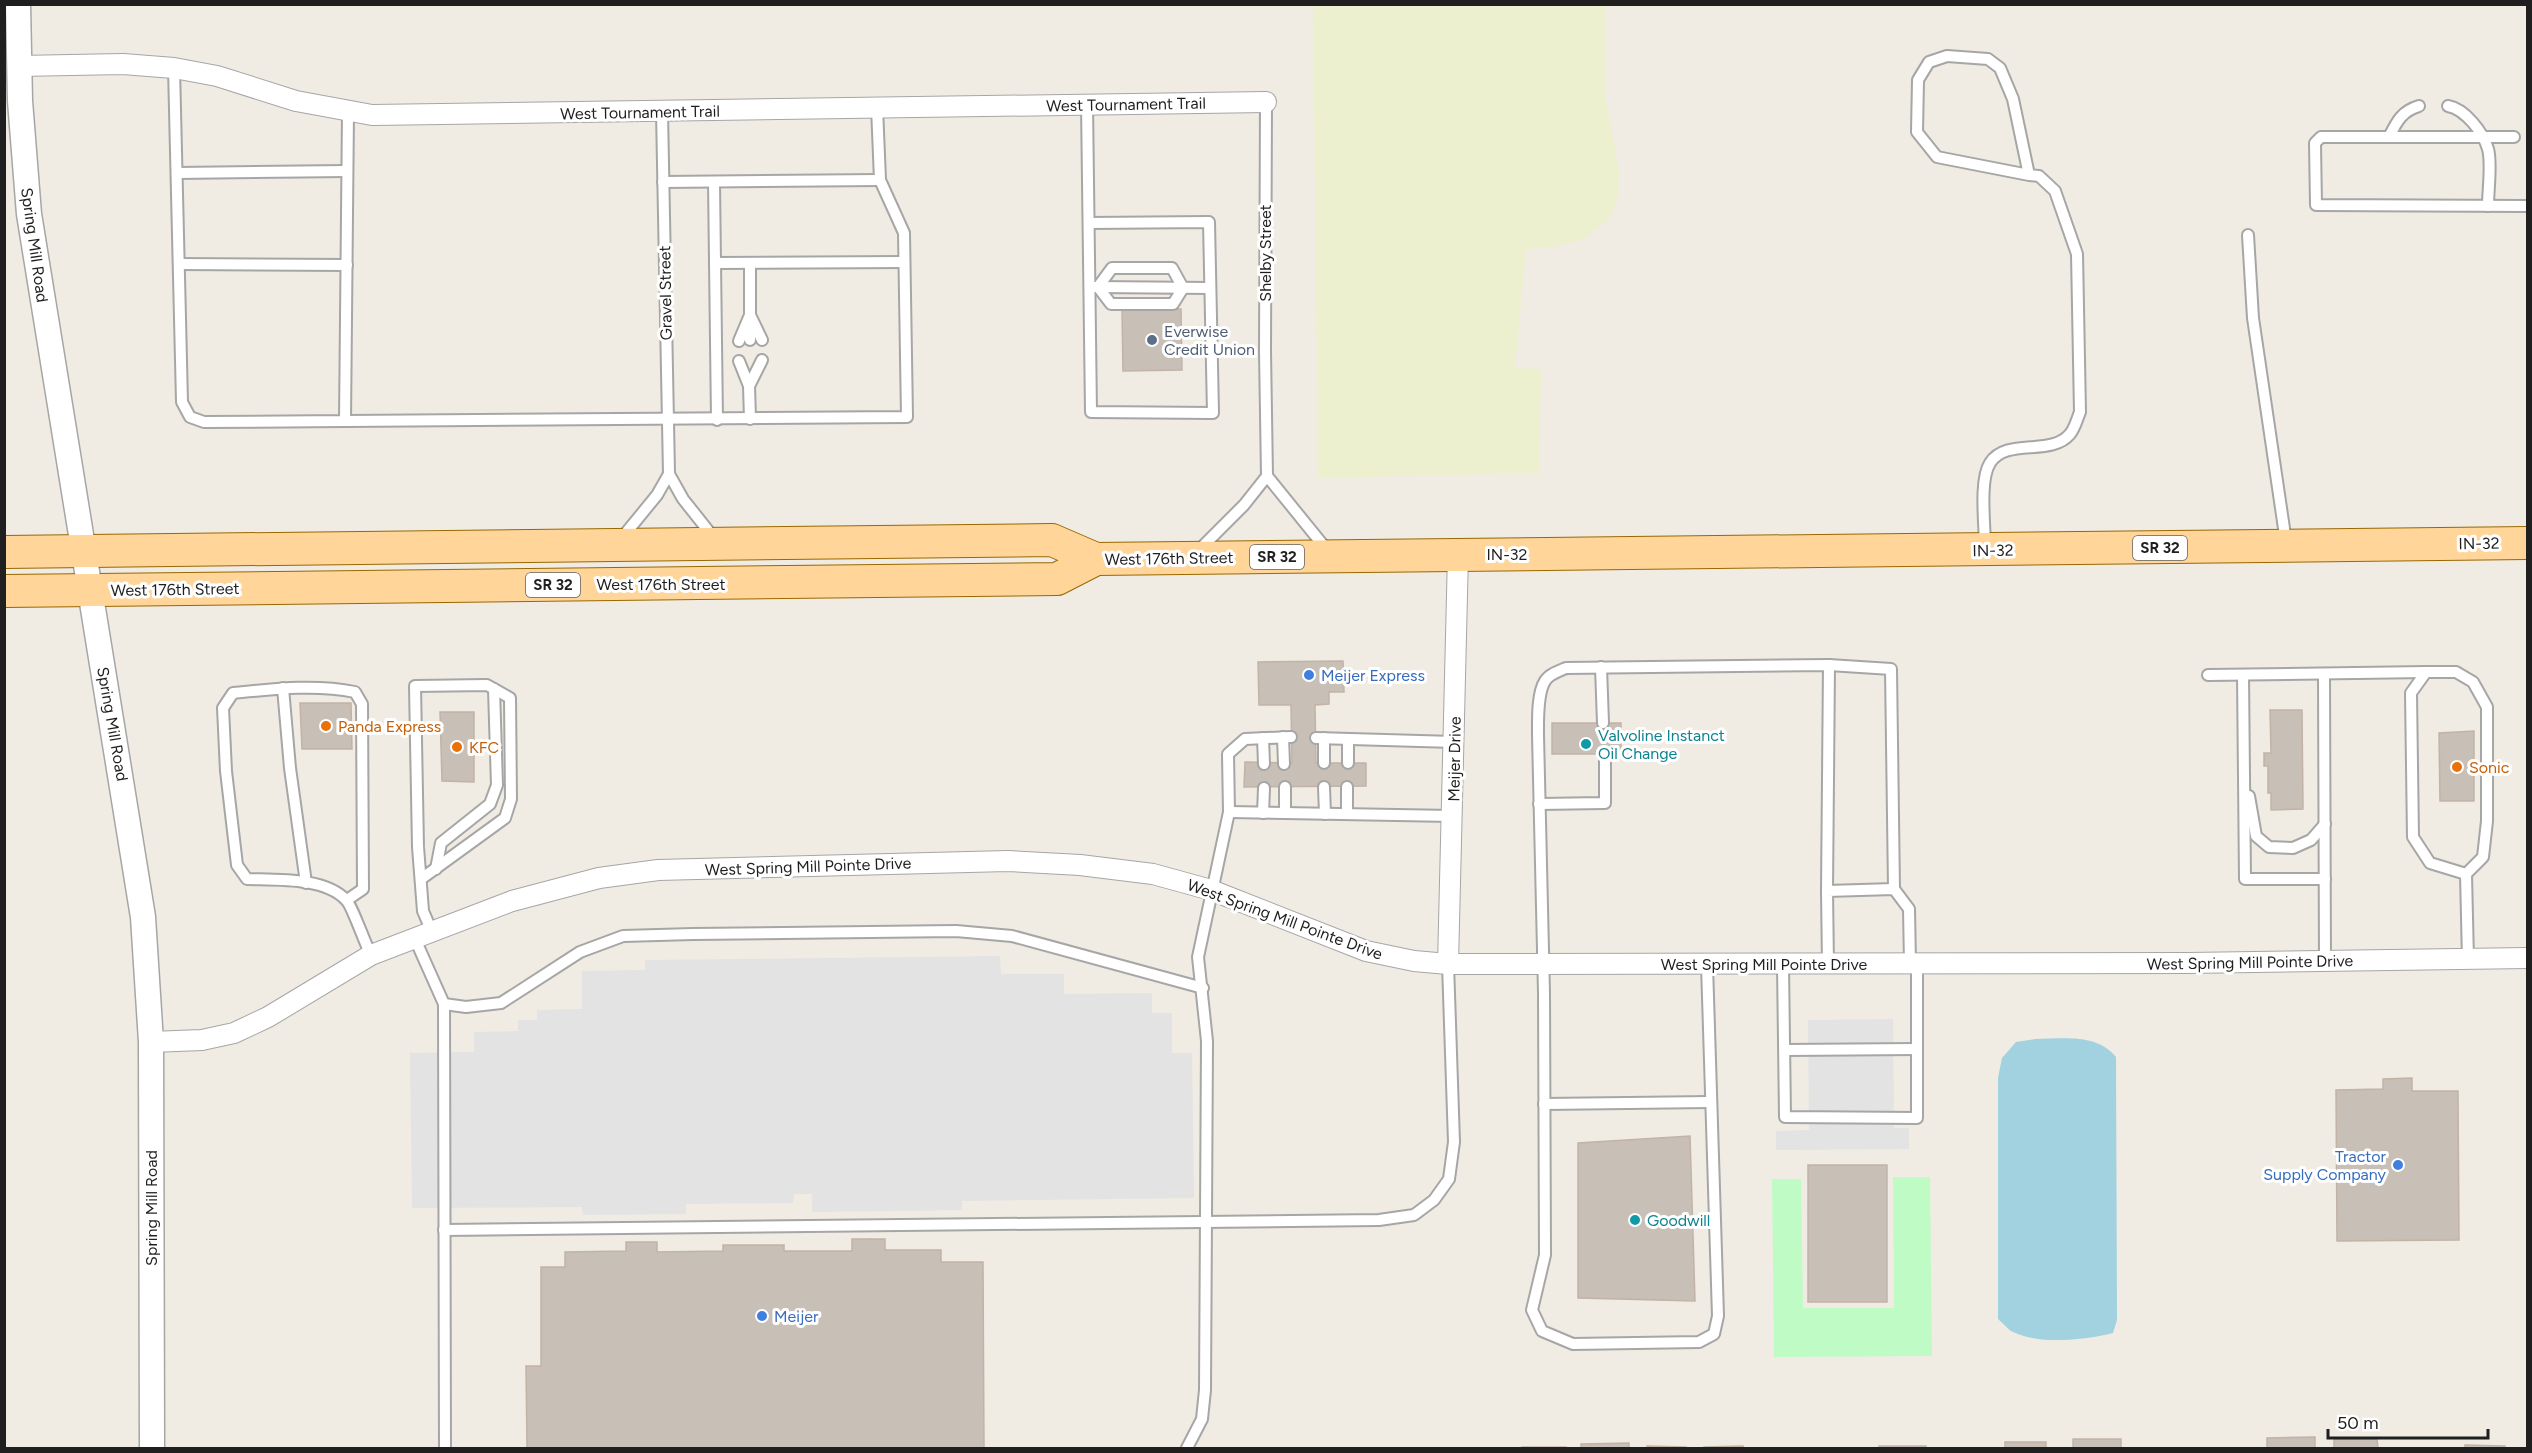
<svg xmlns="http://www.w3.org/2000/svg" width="2532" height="1453" font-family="Figtree,sans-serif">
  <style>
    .farmland { fill: #edf0ce }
    .park { fill: #bffcc5 }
    .parking { fill: #e3e3e3 }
    .water { fill: #a2d1e0 }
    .building { fill: #c8bfb7; stroke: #c2b3a6; stroke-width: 1.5 }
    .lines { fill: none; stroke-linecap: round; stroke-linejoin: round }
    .service-casing { stroke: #a6a6a6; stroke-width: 14 }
    .minor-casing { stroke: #a6a6a6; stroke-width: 22 }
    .tertiary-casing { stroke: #a6a6a6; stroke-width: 27 }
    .primary-casing { stroke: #996800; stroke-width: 34 }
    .service { stroke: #fff; stroke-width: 10 }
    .minor { stroke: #fff; stroke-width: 20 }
    .tertiary { stroke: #fff; stroke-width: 24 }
    .primary { stroke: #ffd59a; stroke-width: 32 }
    .service-dot { fill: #5c6f8a; stroke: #fff; stroke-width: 2 }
    .shop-dot { fill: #3f7fe0; stroke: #fff; stroke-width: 2 }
    .food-dot { fill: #e8710a; stroke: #fff; stroke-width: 2 }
    .culture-dot { fill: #0f9aa8; stroke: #fff; stroke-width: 2 }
    .labels { text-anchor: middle; stroke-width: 6; stroke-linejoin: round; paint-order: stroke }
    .shield { fill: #fff; stroke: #626262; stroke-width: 1.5 }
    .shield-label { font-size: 15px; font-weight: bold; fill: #1f1f1f }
    .street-label { font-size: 16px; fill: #1f1f1f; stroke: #fff }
    .service-label { font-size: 16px; fill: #4e5e75; stroke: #fff; text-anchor: start }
    .shop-label { font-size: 16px; fill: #366cbe; stroke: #fff; text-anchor: start }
    .food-label { font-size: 16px; fill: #c56008; stroke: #fff; text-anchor: start }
    .culture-label { font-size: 16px; fill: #0d838f; stroke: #fff; text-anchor: start }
  </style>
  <rect width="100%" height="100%" fill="#f0ece4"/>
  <path class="farmland" d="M 1313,5 L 1605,5 L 1606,99 L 1619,170 L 1618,197 L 1609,219 L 1583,240 L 1549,248 L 1526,249 L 1515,368 L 1541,369 L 1539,473 L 1318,478 Z"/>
  <path class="park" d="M 1893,1177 L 1930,1177 L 1932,1356 L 1774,1357 L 1772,1179 L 1801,1179 L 1803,1308 L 1894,1308 Z"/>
  <g class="parking">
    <path d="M 1000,956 L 1001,974 L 1064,974 L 1064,994 L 1152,993 L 1152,1013 L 1172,1013 L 1172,1053 L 1192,1053 L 1194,1198 L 962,1201 L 962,1210 L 812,1212 L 812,1194 L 794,1194 L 793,1203 L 686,1204 L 686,1214 L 583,1215 L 582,1207 L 412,1208 L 410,1053 L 474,1052 L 474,1032 L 518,1031 L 518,1020 L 537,1020 L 537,1010 L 582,1009 L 582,971 L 645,970 L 645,960 Z"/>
    <path d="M 1893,1019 L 1894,1128 L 1909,1128 L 1909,1149 L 1776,1150 L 1776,1131 L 1809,1130 L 1808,1020 Z"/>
  </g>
  <path class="water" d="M 2035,1039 C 2064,1039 2096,1033 2116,1057 L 2117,1320 L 2113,1333 C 2085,1340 2040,1345 2013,1332 C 2008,1330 2003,1323 1998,1319 L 1998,1078 L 2002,1058 L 2016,1042 Z"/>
  <g class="building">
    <path d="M 1122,309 L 1181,309 L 1182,370 L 1123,371 Z"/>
    <path d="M 1343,661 L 1344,692 L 1329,692 L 1329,704 L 1315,705 L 1316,763 L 1366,763 L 1366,786 L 1244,787 L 1245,762 L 1292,763 L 1291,705 L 1259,705 L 1258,662 Z"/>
    <path d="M 300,703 L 351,703 L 352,749 L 302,749 Z"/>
    <path d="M 2270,710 L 2302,710 L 2303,809 L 2271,810 L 2271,793 L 2268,793 L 2268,766 L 2264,766 L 2264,753 L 2271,753 Z"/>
    <path d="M 440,712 L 474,712 L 474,782 L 442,781 Z"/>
    <rect x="1552" y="723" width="69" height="31"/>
    <path d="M 2474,731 L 2474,801 L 2440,801 L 2439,733 Z"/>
    <path d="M 2412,1078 L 2412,1091 L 2458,1091 L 2459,1240 L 2337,1241 L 2336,1090 L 2383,1089 L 2383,1079 Z"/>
    <path d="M 1690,1136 L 1695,1301 L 1578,1298 L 1578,1143 Z"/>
    <rect x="1808" y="1165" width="79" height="137"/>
    <path d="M 852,1239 L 885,1239 L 885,1250 L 941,1250 L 941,1262 L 983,1262 L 984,1448 L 527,1448 L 526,1366 L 541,1366 L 541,1267 L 565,1267 L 565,1252 L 626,1251 L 626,1242 L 657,1242 L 657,1252 L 723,1251 L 723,1245 L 784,1245 L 784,1251 L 852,1251 Z"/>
    <path d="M 2315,1437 L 2315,1448 L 2267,1448 L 2267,1438 Z"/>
    <rect x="2073" y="1439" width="48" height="9"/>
    <path d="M 2334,1439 L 2377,1439 L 2378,1448 L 2334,1448 Z"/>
    <rect x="2005" y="1442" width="41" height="6"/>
    <path d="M 1629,1443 L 1629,1448 L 1581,1448 L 1581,1444 Z"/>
    <path d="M 2465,1445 L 2505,1446 L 2505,1448 L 2465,1448 Z"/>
    <path d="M 1647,1446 L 1686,1447 L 1686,1448 L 1647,1448 Z"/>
    <path d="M 1743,1446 L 1744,1448 L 1704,1448 L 1704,1447 Z"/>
    <rect x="1879" y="1446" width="47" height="2"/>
    <rect x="1522" y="1447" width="44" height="1"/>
  </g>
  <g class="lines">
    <g class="service-casing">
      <g id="service">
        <path d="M 174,68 L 182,402 L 190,417 L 204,422 L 345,421 L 348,112"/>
        <path d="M 1087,104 L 1091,412 L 1213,413 L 1209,222 L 1089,223"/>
        <path d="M 2448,106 C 2465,109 2483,132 2488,149 C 2492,163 2488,190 2488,206"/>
        <path d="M 662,112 L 669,474 L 683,499 L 714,538"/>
        <path d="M 2389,137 C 2397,121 2402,111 2419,106"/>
        <path d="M 2514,137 L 2321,137 L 2315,143 L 2316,205 L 2528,206"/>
        <path d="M 177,173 L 347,171"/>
        <path d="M 663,182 L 880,180"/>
        <path d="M 714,182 L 717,420"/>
        <path d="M 2248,235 L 2253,318 L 2286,542"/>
        <path d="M 715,263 L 904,262"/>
        <path d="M 179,264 L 347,265"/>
        <path d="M 1112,268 L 1172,268 L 1183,288 L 1173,304 L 1111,304 L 1098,287 Z"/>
        <path d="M 1094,287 L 1210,288"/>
        <path d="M 750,315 L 762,340"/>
        <path d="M 750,340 L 750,322"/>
        <path d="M 739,341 L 750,315 L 750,263"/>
        <path d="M 739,361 L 749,386 L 750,419"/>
        <path d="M 749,386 L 762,360"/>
        <path d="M 345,421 L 907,417 L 904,233 L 880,180 L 877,107"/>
        <path d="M 1267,476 L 1327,550"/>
        <path d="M 621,539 L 657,495 L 669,474"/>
        <path d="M 1985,547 C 1985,526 1979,480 1990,463 C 2006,437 2051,457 2070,434 C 2075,428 2077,419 2080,412 L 2077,254 L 2055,191 L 2039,176 L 2029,175 L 1937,157 L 1917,132 L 1918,80 L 1929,62 L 1947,56 L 1988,59 L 2000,68 L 2013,99 L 2029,175"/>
        <path d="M 1197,552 L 1244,505 L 1267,476 L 1265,351 L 1266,102"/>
        <path d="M 1601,667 L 1603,723"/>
        <path d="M 2208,675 L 2426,672"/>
        <path d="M 2243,675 L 2245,879 L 2325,879"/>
        <path d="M 2324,675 L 2325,962"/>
        <path d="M 283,688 L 290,768 L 306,883"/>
        <path d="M 1283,737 L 1284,764"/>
        <path d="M 1263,738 L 1264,764"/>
        <path d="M 1316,738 L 1454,742"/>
        <path d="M 1324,738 L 1324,763"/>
        <path d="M 1348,739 L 1348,763"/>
        <path d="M 1285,787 L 1285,813"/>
        <path d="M 1324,787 L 1325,814"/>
        <path d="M 2249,796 L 2256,836 L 2269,847 L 2293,848 L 2311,840 L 2325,824"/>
        <path d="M 1539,804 L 1605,803 L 1605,754"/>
        <path d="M 1229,812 L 1453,816"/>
        <path d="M 1263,813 L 1264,788"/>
        <path d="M 1347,814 L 1347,787"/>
        <path d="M 436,869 L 441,843 L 490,804 L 497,785 L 494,689"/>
        <path d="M 2466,874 L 2430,863 L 2413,837 L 2411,693 L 2426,672 L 2456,672 L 2473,682 L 2487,707 L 2487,821 L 2483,857 L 2466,874 L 2468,960"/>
        <path d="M 421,879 L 505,818 L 511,799 L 510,698 L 487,685 L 415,686 L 418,847 L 423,911 L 432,932"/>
        <path d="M 1827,891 L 1829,665"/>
        <path d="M 347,900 L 363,889 L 362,704 L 355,692 C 315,684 274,689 233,693 L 223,708 L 226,771 L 237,865 L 247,879 C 276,880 325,877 346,900 C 352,905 365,944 371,955"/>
        <path d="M 415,939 L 444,1004 L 445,1448"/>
        <path d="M 1707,965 L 1718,1316 L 1714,1334 L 1699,1342 L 1573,1344 L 1542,1331 L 1532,1310 L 1545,1255 L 1544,993 L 1538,735 C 1538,721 1537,693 1545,681 C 1549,674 1559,671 1566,668 L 1829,665 L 1891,669 L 1894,889"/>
        <path d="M 1783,965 L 1785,1117 L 1917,1118 L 1917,964"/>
        <path d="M 1828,965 L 1827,891 L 1894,889 L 1909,909 L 1910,964"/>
        <path d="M 444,1004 L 466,1007 L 501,1003 L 580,952 L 623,936 L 693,934 L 956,931 L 1012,936 L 1203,988"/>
        <path d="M 1785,1050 L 1917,1049"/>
        <path d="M 1544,1104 L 1710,1102"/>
        <path d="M 444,1230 L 1379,1220 L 1414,1215 L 1434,1200 L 1449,1179 L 1454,1142 L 1448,964"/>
        <path d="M 1187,1448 L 1202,1419 L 1205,1390 L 1207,1041 L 1198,957 L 1229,812 L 1228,754 L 1245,739 L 1291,737"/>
      </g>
    </g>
    <g class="minor-casing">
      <g id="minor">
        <path d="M 19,66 L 123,64 L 174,68 L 217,76 L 296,101 L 372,115 L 1266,102"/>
        <path d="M 1448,964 L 1458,554"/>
        <path d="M 151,1042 L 202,1040 L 234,1033 L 268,1017 L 371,955 L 512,901 L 599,878 L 658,870 L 1008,861 L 1080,865 L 1153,874 L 1211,890 L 1366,951 L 1414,961 L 1448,964 L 2188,963 L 2528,958"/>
      </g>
    </g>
    <g class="tertiary-casing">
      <path id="tertiary" d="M 18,4 L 20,101 L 29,214 L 143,917 L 151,1042 L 152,1448"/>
    </g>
    <g class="primary-casing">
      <g id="primary">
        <path d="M 4,552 L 1052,540 L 1096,559 L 2528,543"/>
        <path d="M 4,591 L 1057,579 L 1096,559"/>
      </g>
    </g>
    <use href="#service" class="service"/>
    <use href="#minor" class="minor"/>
    <use href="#tertiary" class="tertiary"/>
    <use href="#primary" class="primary"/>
  </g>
  <circle class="service-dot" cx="1152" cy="340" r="6"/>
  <g class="shop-dot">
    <circle cx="1309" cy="675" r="6"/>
    <circle cx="2398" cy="1165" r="6"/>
    <circle cx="762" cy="1316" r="6"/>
  </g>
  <g class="food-dot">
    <circle cx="326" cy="726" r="6"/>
    <circle cx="457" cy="747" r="6"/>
    <circle cx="2457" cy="767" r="6"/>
  </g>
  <g class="culture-dot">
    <circle cx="1586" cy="744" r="6"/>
    <circle cx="1635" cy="1220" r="6"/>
  </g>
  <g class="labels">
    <g class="shield">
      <rect x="2133" y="536" width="54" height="24" rx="4.5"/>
      <rect x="1250" y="545" width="54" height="24" rx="4.5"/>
      <rect x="526" y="573" width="54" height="24" rx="4.5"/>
    </g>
    <g class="shield-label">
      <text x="2160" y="553">SR 32</text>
      <text x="1277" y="562">SR 32</text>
      <text x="553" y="590">SR 32</text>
    </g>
    <g class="street-label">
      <text transform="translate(1126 104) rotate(-1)" y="6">West Tournament Trail</text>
      <text transform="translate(640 112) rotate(-1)" y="6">West Tournament Trail</text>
      <text transform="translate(35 245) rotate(82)" y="6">Spring Mill Road</text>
      <text transform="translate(1265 253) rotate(-90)" y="6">Shelby Street</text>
      <text transform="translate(665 293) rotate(-91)" y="6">Gravel Street</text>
      <text transform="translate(2479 543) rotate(-1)" y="6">IN-32</text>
      <text transform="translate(1993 550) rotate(-1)" y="6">IN-32</text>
      <text x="1507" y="560">IN-32</text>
      <text transform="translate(1169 558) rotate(-1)" y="6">West 176th Street</text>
      <text x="661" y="590">West 176th Street</text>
      <text transform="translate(175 589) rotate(-1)" y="6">West 176th Street</text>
      <text transform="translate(113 724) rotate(80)" y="6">Spring Mill Road</text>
      <text transform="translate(1454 759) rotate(-89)" y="6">Meijer Drive</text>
      <text transform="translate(808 866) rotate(-2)" y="6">West Spring Mill Pointe Drive</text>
      <text transform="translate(1285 919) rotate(20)" y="6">West Spring Mill Pointe Drive</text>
      <text transform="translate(2250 962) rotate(-1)" y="6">West Spring Mill Pointe Drive</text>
      <text x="1764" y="970">West Spring Mill Pointe Drive</text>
      <text transform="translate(151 1208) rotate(-90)" y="6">Spring Mill Road</text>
    </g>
    <g class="service-label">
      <text x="1164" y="337">Everwise<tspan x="1164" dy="18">Credit Union</tspan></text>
    </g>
    <g class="shop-label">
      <text x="1321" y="681">Meijer Express</text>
      <text x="2386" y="1162" text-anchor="end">Tractor<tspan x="2386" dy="18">Supply Company</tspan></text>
      <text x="774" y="1322">Meijer</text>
    </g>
    <g class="food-label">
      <text x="338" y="732">Panda Express</text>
      <text x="469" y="753">KFC</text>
      <text x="2469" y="773">Sonic</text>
    </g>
    <g class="culture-label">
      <text x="1598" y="741">Valvoline Instanct<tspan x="1598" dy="18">Oil Change</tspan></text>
      <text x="1647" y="1226">Goodwill</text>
    </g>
  </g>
  <rect width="2532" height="1453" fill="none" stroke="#1f1f1f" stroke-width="12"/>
  <path d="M2328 1429v9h160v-9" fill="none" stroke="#1f1f1f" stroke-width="3"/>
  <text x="2337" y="1429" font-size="18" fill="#1f1f1f" stroke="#ffffff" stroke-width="4.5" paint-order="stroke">50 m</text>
</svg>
